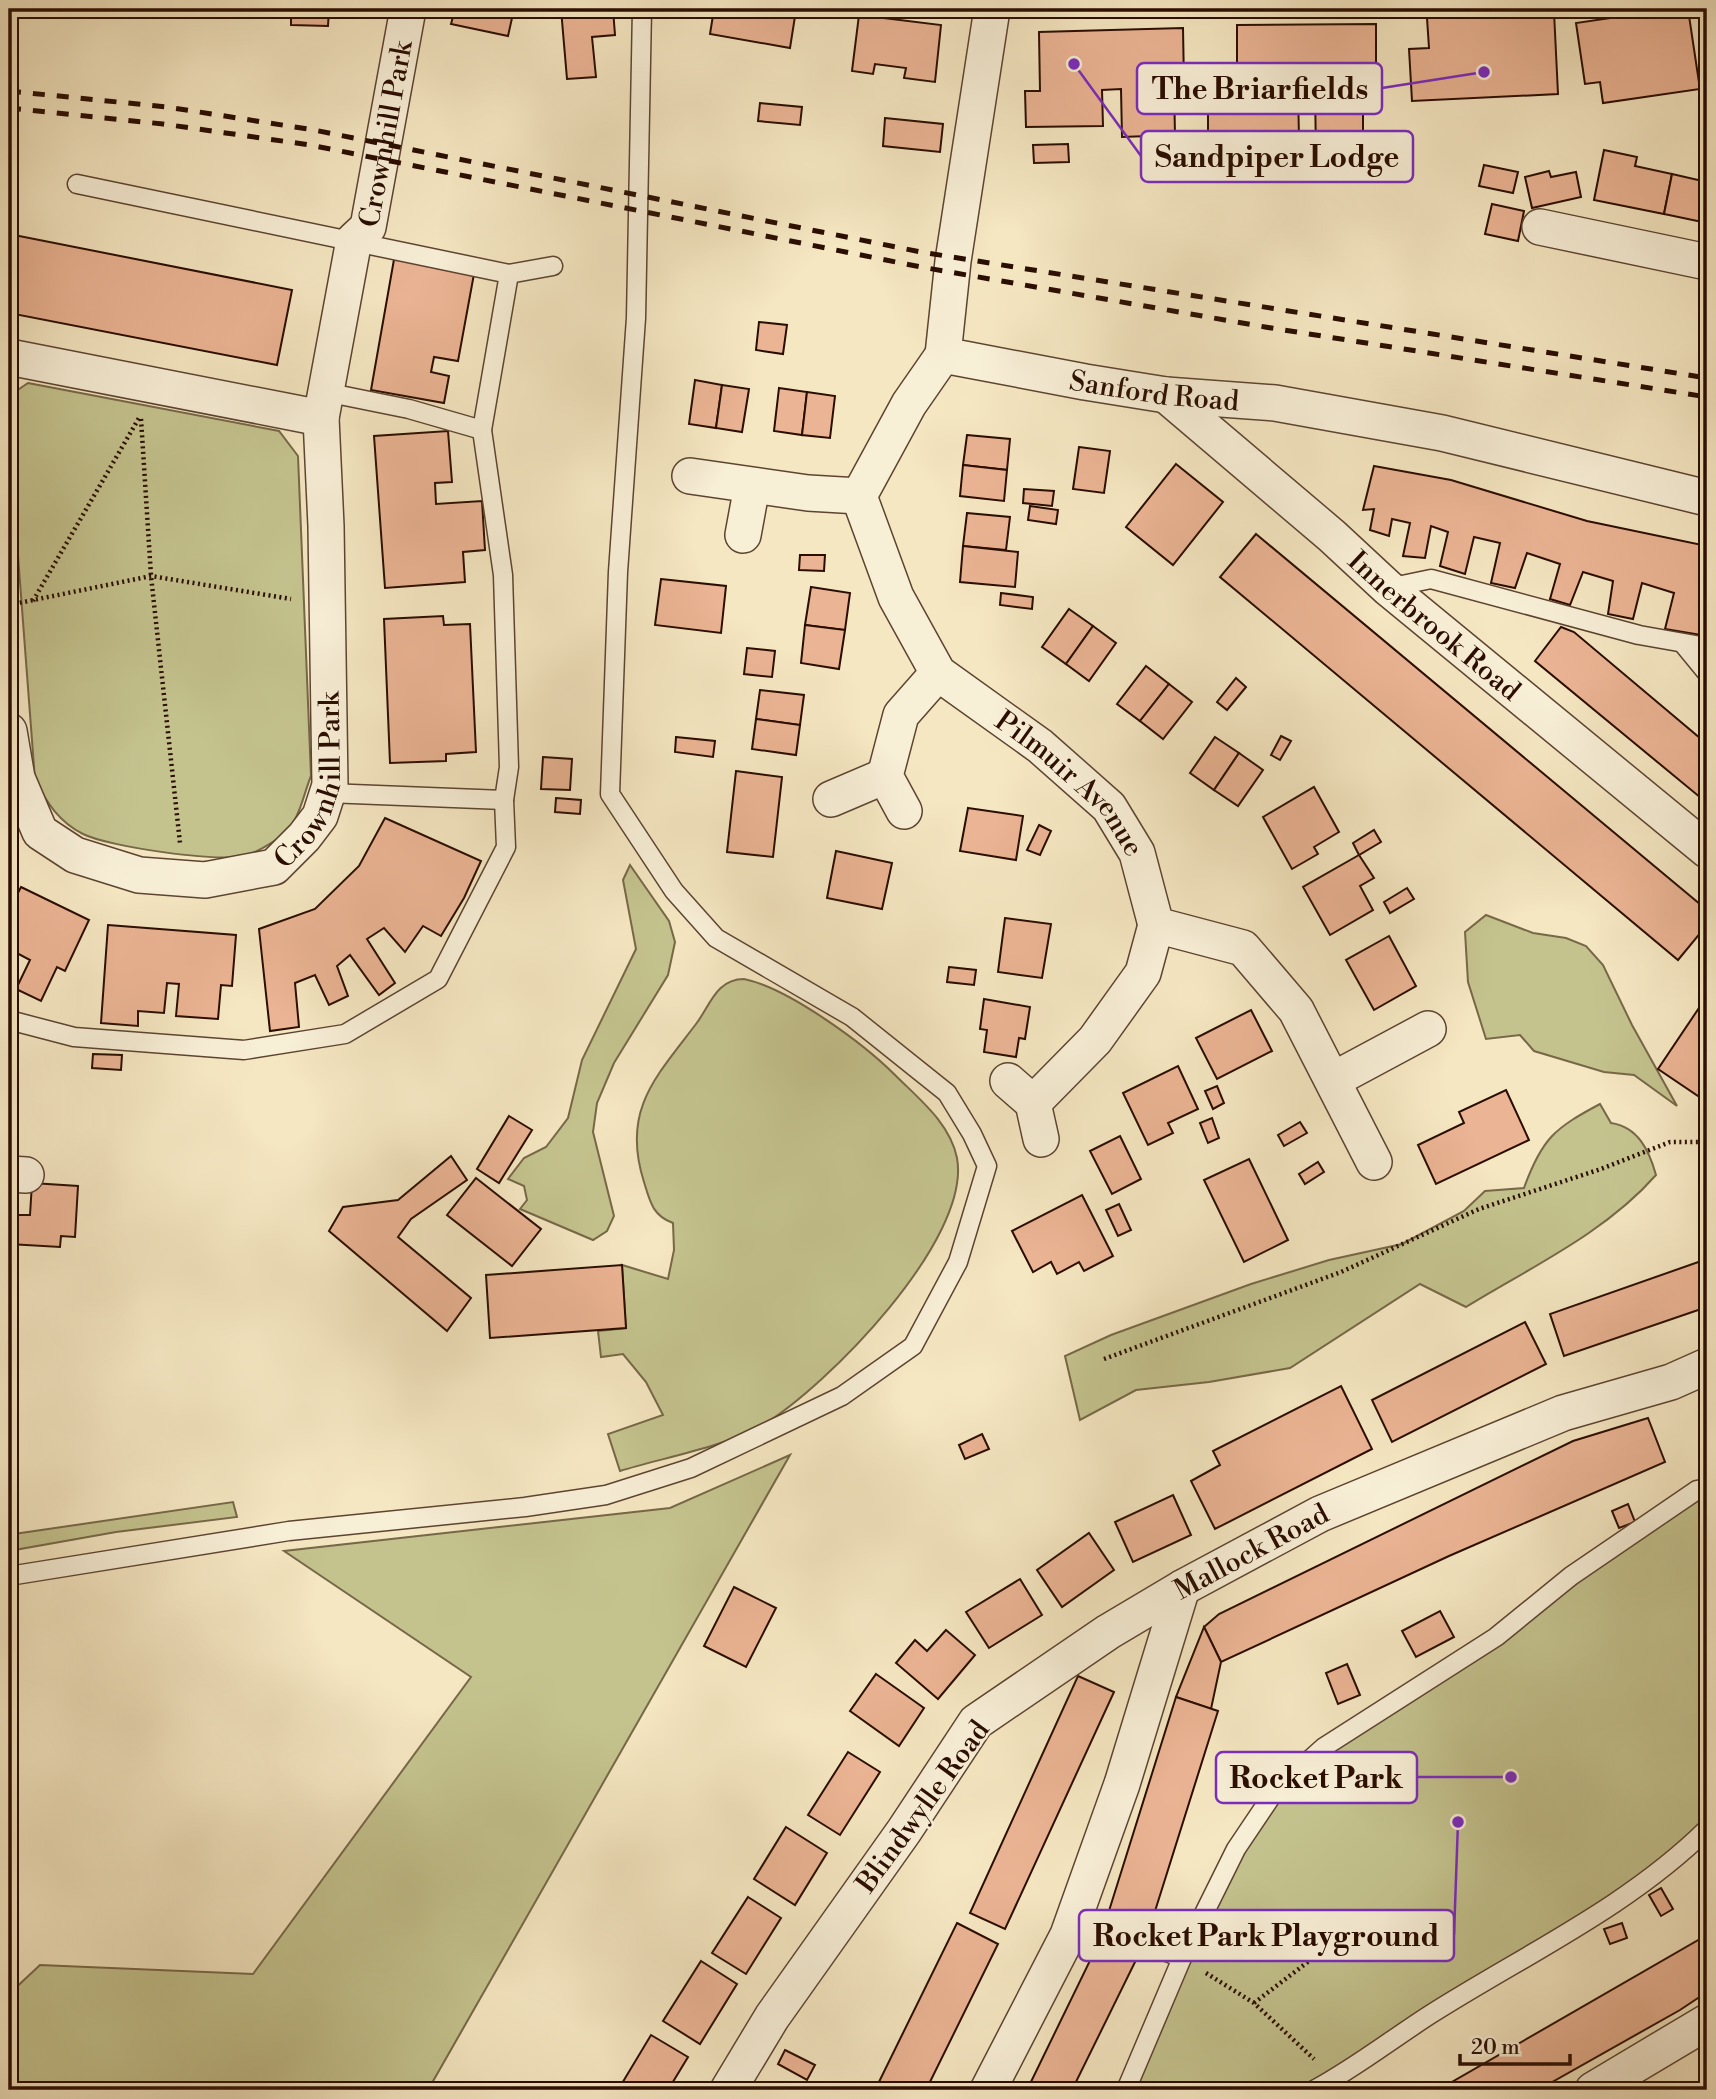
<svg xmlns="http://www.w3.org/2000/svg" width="1716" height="2099" font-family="'Libre Bodoni',serif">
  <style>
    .green { fill: #c4c38e; stroke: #776848; stroke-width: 2 }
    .building { fill: #ebb494; stroke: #2a0d01; stroke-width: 2 }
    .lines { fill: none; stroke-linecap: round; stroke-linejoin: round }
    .service-casing { stroke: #5d4431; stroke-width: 21 }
    .minor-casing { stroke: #5d4431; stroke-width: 38 }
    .path { stroke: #2a0d01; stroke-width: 4.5; stroke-dasharray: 2 3.5; stroke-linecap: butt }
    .service { stroke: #f8efd7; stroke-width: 18 }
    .minor { stroke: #f8efd7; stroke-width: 35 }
    .rail { stroke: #2a0d01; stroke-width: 5; stroke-dasharray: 12 12; stroke-linecap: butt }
    .labels { text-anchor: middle; stroke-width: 5; stroke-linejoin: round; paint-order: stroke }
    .street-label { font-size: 28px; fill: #2a0d01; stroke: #f8efd7 }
    .leader { fill: none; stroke: #7b2cbf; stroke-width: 2.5 }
    .callout-dot { fill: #7b2cbf; stroke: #f8efd7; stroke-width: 2.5 }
    .callout { fill: #f8efd7; stroke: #7b2cbf; stroke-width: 2.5 }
    .callout-label { font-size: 30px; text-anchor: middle; font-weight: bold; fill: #2a0d01 }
  </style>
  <rect width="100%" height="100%" fill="#f5e7c2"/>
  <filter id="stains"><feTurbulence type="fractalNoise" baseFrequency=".00286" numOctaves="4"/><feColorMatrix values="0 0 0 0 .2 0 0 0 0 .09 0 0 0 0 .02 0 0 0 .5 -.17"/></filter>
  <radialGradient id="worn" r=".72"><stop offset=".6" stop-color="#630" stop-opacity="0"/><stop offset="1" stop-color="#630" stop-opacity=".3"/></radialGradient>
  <g class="green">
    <path d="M 28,383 L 279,431 L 298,456 L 311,776 C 302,798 300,822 280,837 C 272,843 257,852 247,855 C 220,863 109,847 83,834 C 59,822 47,803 35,780 L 9,437 L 9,396 Z"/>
    <path d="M 630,865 L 669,921 L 675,942 L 668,975 L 614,1063 L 597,1103 L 593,1132 L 614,1216 L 607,1231 L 593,1240 L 520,1209 L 527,1200 L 524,1186 L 508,1179 L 524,1158 L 546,1147 L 568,1118 L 582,1060 L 636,949 L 623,880 Z"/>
    <path d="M 1486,915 L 1533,933 L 1566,938 L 1586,946 L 1603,965 L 1632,1025 L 1677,1106 L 1634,1075 L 1604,1072 L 1534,1051 L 1520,1035 L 1486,1039 L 1468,982 L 1465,932 Z"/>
    <path d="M 744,979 C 788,988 863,1043 895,1075 C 919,1099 950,1123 957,1158 C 972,1239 826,1388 761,1426 C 724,1447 662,1458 620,1471 L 608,1434 L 663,1415 L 646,1382 L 623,1354 L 601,1357 L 598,1331 L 626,1328 L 622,1265 L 668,1279 L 674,1250 L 673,1223 C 653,1216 650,1202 644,1182 C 621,1110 656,1077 696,1024 C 710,1006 716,979 744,979 Z"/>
    <path d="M 1600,1104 L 1611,1123 C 1638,1127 1649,1150 1656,1175 C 1605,1233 1531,1267 1466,1307 L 1420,1284 L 1290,1368 L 1209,1382 L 1136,1390 L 1080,1420 L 1065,1356 L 1111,1335 L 1251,1284 L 1329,1260 L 1402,1244 L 1464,1211 L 1485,1191 L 1524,1188 C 1542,1138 1555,1128 1600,1104 Z"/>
    <path d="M 790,1455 L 428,2090 L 9,2090 L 9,1994 L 40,1965 L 253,1974 L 471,1677 L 284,1551 L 670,1508 Z"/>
    <path d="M 1707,1488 L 1707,1829 L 1697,1839 L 1314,2090 L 1126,2090 L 1182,1958 L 1275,1791 Z"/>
    <path d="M 233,1502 L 237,1517 L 116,1532 L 9,1551 L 9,1535 L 14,1534 Z"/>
  </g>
  <g class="building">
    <path d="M 226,9 L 267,9 L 267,17 L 226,15 Z"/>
    <path d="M 291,9 L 329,9 L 328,26 L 291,25 Z"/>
    <path d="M 455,9 L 514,9 L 508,36 L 451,24 Z"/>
    <path d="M 561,9 L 613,9 L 615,35 L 592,37 L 596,77 L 567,79 Z"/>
    <path d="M 714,9 L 796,10 L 790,48 L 710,34 Z"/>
    <path d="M 1672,9 L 1688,9 L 1700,89 L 1603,103 L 1600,82 L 1585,84 L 1576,23 Z"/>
    <path d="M 1554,12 L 1558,94 L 1412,101 L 1409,49 L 1429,48 L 1427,18 Z"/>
    <path d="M 859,15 L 941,25 L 935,82 L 904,78 L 906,68 L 875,64 L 873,74 L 852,71 Z"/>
    <path d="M 1376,24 L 1376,84 L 1363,84 L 1363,139 L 1353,139 L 1353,154 L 1316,155 L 1315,90 L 1298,91 L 1299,138 L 1208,139 L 1208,111 L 1245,111 L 1245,90 L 1237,90 L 1237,25 Z"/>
    <path d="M 1183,28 L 1184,84 L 1174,85 L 1175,135 L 1122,137 L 1121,89 L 1102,90 L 1103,126 L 1026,127 L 1025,91 L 1040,91 L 1039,32 Z"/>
    <path d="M 760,103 L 802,107 L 800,125 L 758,121 Z"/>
    <path d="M 885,118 L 943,124 L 940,152 L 883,146 Z"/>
    <path d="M 1068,144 L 1069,162 L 1034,163 L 1033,145 Z"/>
    <path d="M 1604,150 L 1637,157 L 1635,166 L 1672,174 L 1664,214 L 1594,200 Z"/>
    <path d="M 1484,165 L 1518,172 L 1513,193 L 1479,186 Z"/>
    <path d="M 1549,171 L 1551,177 L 1576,172 L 1581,197 L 1532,208 L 1525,177 Z"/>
    <path d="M 1672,174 L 1707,182 L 1707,223 L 1664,214 Z"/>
    <path d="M 1492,204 L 1524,211 L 1518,241 L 1485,234 Z"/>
    <path d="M 9,234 L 292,290 L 277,365 L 9,313 Z"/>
    <path d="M 396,248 L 476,263 L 458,361 L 434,357 L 431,372 L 449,376 L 444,403 L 371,390 Z"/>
    <path d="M 759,322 L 787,325 L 783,354 L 756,350 Z"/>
    <path d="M 695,380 L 722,385 L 716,428 L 689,424 Z"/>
    <path d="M 722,385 L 749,389 L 742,432 L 716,428 Z"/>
    <path d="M 779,388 L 807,392 L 802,435 L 774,431 Z"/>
    <path d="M 807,392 L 835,396 L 830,438 L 802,435 Z"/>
    <path d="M 448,431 L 452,482 L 435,483 L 436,504 L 482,501 L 485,550 L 463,552 L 465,582 L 385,588 L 374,436 Z"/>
    <path d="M 967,435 L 1010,439 L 1007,470 L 963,465 Z"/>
    <path d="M 1079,447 L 1110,451 L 1104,493 L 1073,489 Z"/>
    <path d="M 1176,464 L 1223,502 L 1173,565 L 1126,527 Z"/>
    <path d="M 963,465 L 1007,470 L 1004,501 L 960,496 Z"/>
    <path d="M 1374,466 L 1451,480 L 1587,521 L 1707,546 L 1707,636 L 1665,629 L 1674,593 L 1642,583 L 1633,619 L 1608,614 L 1613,581 L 1583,572 L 1570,605 L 1550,599 L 1560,564 L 1527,553 L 1515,588 L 1491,583 L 1500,543 L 1474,537 L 1465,574 L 1440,566 L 1448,532 L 1431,526 L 1425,558 L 1403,556 L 1410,523 L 1392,519 L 1389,536 L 1370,530 L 1374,509 L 1363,510 Z"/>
    <path d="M 1024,489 L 1054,491 L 1052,506 L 1023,503 Z"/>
    <path d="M 1030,506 L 1058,510 L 1056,524 L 1028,520 Z"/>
    <path d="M 967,513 L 1010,517 L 1006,550 L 963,546 Z"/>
    <path d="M 1256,534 L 1707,910 L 1707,925 L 1678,960 L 1220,577 Z"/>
    <path d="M 963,546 L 1018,552 L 1015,587 L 960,582 Z"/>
    <path d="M 800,555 L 825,555 L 824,571 L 799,570 Z"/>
    <path d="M 661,579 L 726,586 L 721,633 L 655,625 Z"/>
    <path d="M 811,587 L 850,593 L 845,630 L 805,625 Z"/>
    <path d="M 1001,593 L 1033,597 L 1032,609 L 1000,605 Z"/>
    <path d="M 1069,609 L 1093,626 L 1066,664 L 1042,647 Z"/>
    <path d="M 443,616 L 444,625 L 470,624 L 476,752 L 446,754 L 446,761 L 390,763 L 384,619 Z"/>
    <path d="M 805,625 L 845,630 L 839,669 L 801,663 Z"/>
    <path d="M 1093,626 L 1116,643 L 1089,681 L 1066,664 Z"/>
    <path d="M 1561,627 L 1574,632 L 1707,744 L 1707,803 L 1535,661 Z"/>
    <path d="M 747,648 L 775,651 L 772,677 L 744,674 Z"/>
    <path d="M 1146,666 L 1169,684 L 1140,721 L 1117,704 Z"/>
    <path d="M 1236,678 L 1246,687 L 1227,710 L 1217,702 Z"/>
    <path d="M 1169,684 L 1192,702 L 1163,739 L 1140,721 Z"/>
    <path d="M 760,690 L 804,695 L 800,725 L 756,719 Z"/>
    <path d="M 756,719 L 800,725 L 796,755 L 752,749 Z"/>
    <path d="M 1281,736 L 1291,741 L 1280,760 L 1271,755 Z"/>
    <path d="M 676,737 L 715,741 L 713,757 L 675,752 Z"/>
    <path d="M 1215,737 L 1239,753 L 1214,790 L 1190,773 Z"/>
    <path d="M 1239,753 L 1263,770 L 1238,806 L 1214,790 Z"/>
    <path d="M 543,757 L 572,759 L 570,790 L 541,789 Z"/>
    <path d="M 736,771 L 782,777 L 773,857 L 727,852 Z"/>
    <path d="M 1314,787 L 1339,832 L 1314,847 L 1318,854 L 1292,869 L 1263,817 Z"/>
    <path d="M 556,798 L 581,800 L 580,814 L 555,812 Z"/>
    <path d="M 968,808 L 1023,816 L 1016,860 L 960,851 Z"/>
    <path d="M 385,818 L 481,861 L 464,898 L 441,936 L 423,926 L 405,952 L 384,928 L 367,939 L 395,983 L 379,995 L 350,955 L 337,966 L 348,996 L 329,1005 L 315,975 L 295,983 L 299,1027 L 270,1031 L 259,929 L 315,909 L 359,866 Z"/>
    <path d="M 1039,825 L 1051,831 L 1040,855 L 1027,850 Z"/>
    <path d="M 1374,830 L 1381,842 L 1359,855 L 1353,843 Z"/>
    <path d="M 836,851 L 892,863 L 882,909 L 827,898 Z"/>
    <path d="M 1359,855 L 1374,878 L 1360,886 L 1373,910 L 1330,935 L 1303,887 Z"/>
    <path d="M 21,887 L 89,920 L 65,971 L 57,967 L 41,1001 L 16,989 L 30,960 L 9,949 L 9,910 Z"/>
    <path d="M 1407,888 L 1414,899 L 1390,913 L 1384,902 Z"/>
    <path d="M 1005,918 L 1051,924 L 1042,978 L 998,972 Z"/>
    <path d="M 108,925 L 236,935 L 232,986 L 221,985 L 218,1019 L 176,1016 L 179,984 L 167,983 L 164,1013 L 138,1011 L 138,1026 L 101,1023 Z"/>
    <path d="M 1389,936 L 1416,986 L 1374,1010 L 1346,960 Z"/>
    <path d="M 949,967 L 976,970 L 974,985 L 947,982 Z"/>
    <path d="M 1707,996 L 1707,1102 L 1658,1069 Z"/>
    <path d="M 984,999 L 1030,1007 L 1025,1039 L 1019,1038 L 1016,1057 L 984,1052 L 987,1030 L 980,1029 Z"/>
    <path d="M 1251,1010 L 1272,1051 L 1217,1079 L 1196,1038 Z"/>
    <path d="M 93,1054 L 122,1055 L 121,1070 L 92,1068 Z"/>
    <path d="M 1178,1066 L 1198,1109 L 1168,1123 L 1173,1133 L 1148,1145 L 1123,1093 Z"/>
    <path d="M 1217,1086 L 1224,1103 L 1213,1109 L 1205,1091 Z"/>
    <path d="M 1506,1090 L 1529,1140 L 1436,1184 L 1418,1145 L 1464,1123 L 1459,1112 Z"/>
    <path d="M 509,1116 L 532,1130 L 499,1183 L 477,1169 Z"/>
    <path d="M 1212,1118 L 1219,1138 L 1208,1143 L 1200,1123 Z"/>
    <path d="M 1300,1122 L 1307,1133 L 1284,1146 L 1278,1135 Z"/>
    <path d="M 1120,1136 L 1141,1179 L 1112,1194 L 1090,1151 Z"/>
    <path d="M 451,1156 L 467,1180 L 411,1219 L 398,1237 L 471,1298 L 447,1331 L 329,1231 L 343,1207 L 398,1200 Z"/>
    <path d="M 1249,1159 L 1288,1240 L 1244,1262 L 1204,1180 Z"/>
    <path d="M 1318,1162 L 1324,1172 L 1305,1184 L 1299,1174 Z"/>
    <path d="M 476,1178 L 541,1229 L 512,1266 L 447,1215 Z"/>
    <path d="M 32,1183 L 78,1186 L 75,1237 L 61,1236 L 60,1247 L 9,1244 L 9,1198 L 15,1198 L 14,1215 L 30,1215 Z"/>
    <path d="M 1082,1195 L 1113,1256 L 1084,1271 L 1079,1262 L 1057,1274 L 1051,1262 L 1033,1272 L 1012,1231 Z"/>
    <path d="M 1119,1204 L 1131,1230 L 1118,1236 L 1106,1210 Z"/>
    <path d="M 1707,1259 L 1707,1307 L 1564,1356 L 1550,1314 Z"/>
    <path d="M 622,1265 L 626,1328 L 490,1338 L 486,1275 Z"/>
    <path d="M 1525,1322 L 1546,1364 L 1392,1442 L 1372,1400 Z"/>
    <path d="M 1341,1386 L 1372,1449 L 1215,1529 L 1191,1481 L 1220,1465 L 1213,1451 Z"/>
    <path d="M 1648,1418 L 1665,1462 L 1449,1556 L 1221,1662 L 1204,1627 L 1219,1614 L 1573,1441 Z"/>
    <path d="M 982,1434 L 989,1449 L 965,1459 L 959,1445 Z"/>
    <path d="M 1173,1495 L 1191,1535 L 1133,1562 L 1115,1522 Z"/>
    <path d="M 1628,1504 L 1635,1522 L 1619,1528 L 1612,1511 Z"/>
    <path d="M 1089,1533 L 1114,1570 L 1062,1607 L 1037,1570 Z"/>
    <path d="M 1020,1579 L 1042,1615 L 989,1648 L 966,1612 Z"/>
    <path d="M 734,1587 L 776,1608 L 746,1667 L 704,1646 Z"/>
    <path d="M 1440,1611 L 1454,1637 L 1416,1657 L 1402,1631 Z"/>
    <path d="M 1204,1627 L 1221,1662 L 1211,1709 L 1176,1697 Z"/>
    <path d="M 946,1630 L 975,1655 L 938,1699 L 896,1663 L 915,1640 L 927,1651 Z"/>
    <path d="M 1347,1664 L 1360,1695 L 1338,1704 L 1326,1673 Z"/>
    <path d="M 876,1674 L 924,1708 L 899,1746 L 850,1711 Z"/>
    <path d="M 1078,1676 L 1114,1692 L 1005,1929 L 970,1913 Z"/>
    <path d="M 1176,1697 L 1218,1711 L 1150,1927 L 1108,1914 Z"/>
    <path d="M 848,1752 L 880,1772 L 840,1835 L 808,1815 Z"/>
    <path d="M 786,1827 L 827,1853 L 795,1905 L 754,1879 Z"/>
    <path d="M 1661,1888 L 1673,1909 L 1661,1916 L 1649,1895 Z"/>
    <path d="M 748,1897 L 781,1918 L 746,1974 L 712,1953 Z"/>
    <path d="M 957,1923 L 998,1944 L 926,2090 L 875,2090 Z"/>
    <path d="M 1622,1923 L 1627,1938 L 1610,1944 L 1604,1929 Z"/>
    <path d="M 1707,1935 L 1707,1992 L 1680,2010 L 1538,2090 L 1438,2090 Z"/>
    <path d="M 1100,1940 L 1137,1958 L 1072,2090 L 1027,2090 Z"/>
    <path d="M 701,1961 L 737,1984 L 700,2044 L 663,2021 Z"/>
    <path d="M 651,2035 L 688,2057 L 668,2090 L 618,2090 Z"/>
    <path d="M 785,2050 L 815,2065 L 807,2080 L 778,2064 Z"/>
  </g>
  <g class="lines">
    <g class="service-casing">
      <g id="service">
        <path d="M 77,184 L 509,274 L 482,430 L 503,575 L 509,767 L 504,800 L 327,793"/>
        <path d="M 509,274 L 553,266"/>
        <path d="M 325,392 L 409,409 L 482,430"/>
        <path d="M 1388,588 L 1431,579 L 1639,635 L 1707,647"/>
        <path d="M 1684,645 L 1707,673"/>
        <path d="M 9,1020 L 74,1037 L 244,1050 L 345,1034 L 438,979 L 506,847 L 504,800"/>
        <path d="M 9,1576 L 289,1531 L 525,1507 L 606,1495 L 691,1468 L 842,1396 L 913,1346 L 958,1262 L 987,1166 L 972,1134 L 947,1093 L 852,1017 L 716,938 L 674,891 L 610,794 L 618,572 L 636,318 L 642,9"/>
        <path d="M 1075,1916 L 1182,1958"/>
        <path d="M 1126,2090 L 1182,1958 L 1236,1849 L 1275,1791 L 1324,1747 L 1496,1637 L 1571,1576 L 1697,1490 L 1707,1488"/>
        <path d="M 1314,2090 C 1355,2068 1392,2039 1431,2014 C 1524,1955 1628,1907 1707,1829"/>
      </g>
    </g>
    <g class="minor-casing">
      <g id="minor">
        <path id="s1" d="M 992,9 L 953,261 L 943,355 L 1085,382 L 1166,395 L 1275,403 L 1442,433 L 1707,498"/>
        <path d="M 1540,227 L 1707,262"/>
        <path id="s2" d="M 943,355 L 909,404 L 859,496 L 896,597 L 938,673 L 1040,746 L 1109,807 L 1137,853 L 1156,925 L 1243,948 L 1296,1010 L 1374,1162"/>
        <path d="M 9,357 L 321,418"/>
        <path id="s3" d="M 1166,395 L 1332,536 L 1388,588 L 1707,850"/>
        <path d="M 690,476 L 808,493 L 859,496"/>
        <path d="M 743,535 L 752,486"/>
        <path id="s4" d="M 9,731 L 17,778 L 40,832 L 75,855 L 139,875 L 205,880 L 274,867 L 304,837 L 320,816 L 330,785 L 326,526 L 321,418 L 354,240 L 368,227 L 408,9"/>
        <path d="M 831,799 L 885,776"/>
        <path d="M 904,811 L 885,776 L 901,715 L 938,673"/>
        <path d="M 1333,1080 L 1428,1029"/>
        <path d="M 1008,1081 L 1033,1103 L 1041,1139"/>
        <path d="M 1033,1103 L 1095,1040 L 1143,973 L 1156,925"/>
        <path d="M 9,1174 L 26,1175"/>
        <path id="s5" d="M 728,2090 L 772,2017 L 904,1831 L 976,1722 L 1108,1632 L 1182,1588 L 1320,1514 L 1563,1413 L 1671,1382 L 1707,1366"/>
        <path d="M 988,2090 L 1068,1935 L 1122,1784 L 1182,1588"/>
        <path d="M 1593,2090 L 1707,2022"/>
      </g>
    </g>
    <g class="path">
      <path d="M 141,419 L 151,576 L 180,843"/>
      <path d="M 33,601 L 139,418"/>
      <path d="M 9,605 L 151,576 L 291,599"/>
      <path d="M 1104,1359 L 1341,1272 L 1479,1209 L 1601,1169 L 1670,1142 L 1707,1142"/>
      <path d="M 1206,1973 L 1254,2003 L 1314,2059"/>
      <path d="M 1254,2003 L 1334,1942"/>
    </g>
    <use href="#service" class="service"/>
    <use href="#minor" class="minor"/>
    <g class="rail">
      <path d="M 9,91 L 167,107 L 314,130 L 921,252 L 1707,378"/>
      <path d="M 9,108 L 163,124 L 310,145 L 921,267 L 1265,327 L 1707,397"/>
    </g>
  </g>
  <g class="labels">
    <g class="street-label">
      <text dy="10" stroke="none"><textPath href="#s4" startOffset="1115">Crownhill Park</textPath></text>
      <text dy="10" stroke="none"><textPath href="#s1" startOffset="564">Sanford Road</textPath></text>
      <text dy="10" stroke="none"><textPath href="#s3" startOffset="354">Innerbrook Road</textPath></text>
      <text dy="10" stroke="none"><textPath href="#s4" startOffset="452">Crownhill Park</textPath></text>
      <text dy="10" stroke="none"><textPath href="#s2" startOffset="532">Pilmuir Avenue</textPath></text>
      <text dy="10" stroke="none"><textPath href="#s5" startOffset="768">Mallock Road</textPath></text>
      <text transform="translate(922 1806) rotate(-54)" y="10">Blindwylle Road</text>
    </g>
  </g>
  <path class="leader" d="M1484 72L1382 88M1074 64L1141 156M1511 1777L1417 1777M1458 1822L1454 1935"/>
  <g class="callout-dot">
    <circle cx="1484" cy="72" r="7"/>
    <circle cx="1074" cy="64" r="7"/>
    <circle cx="1511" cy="1777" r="7"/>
    <circle cx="1458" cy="1822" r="7"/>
  </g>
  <g class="callout">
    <rect x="1137" y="63" width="245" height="51" rx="7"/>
    <rect x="1141" y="131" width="272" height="51" rx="7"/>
    <rect x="1216" y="1752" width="201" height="51" rx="7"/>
    <rect x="1079" y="1910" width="375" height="51" rx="7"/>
  </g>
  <g class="callout-label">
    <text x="1260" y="99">The Briarfields</text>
    <text x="1277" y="167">Sandpiper Lodge</text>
    <text x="1316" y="1788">Rocket Park</text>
    <text x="1266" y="1946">Rocket Park Playground</text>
  </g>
  <rect width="1716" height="2099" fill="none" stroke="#f5e7c2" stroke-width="35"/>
  <rect x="10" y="10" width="1695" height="2078" fill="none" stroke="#2a0d01" stroke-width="3.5"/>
  <rect x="18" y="18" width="1681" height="2064" fill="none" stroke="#2a0d01" stroke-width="2"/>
  <path d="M1460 2054v10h110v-10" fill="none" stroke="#2a0d01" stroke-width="3.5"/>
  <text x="1471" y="2054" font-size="21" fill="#2a0d01" stroke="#f8efd7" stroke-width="5" paint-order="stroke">20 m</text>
  <rect width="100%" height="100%" filter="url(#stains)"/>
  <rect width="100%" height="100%" fill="url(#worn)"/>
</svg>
